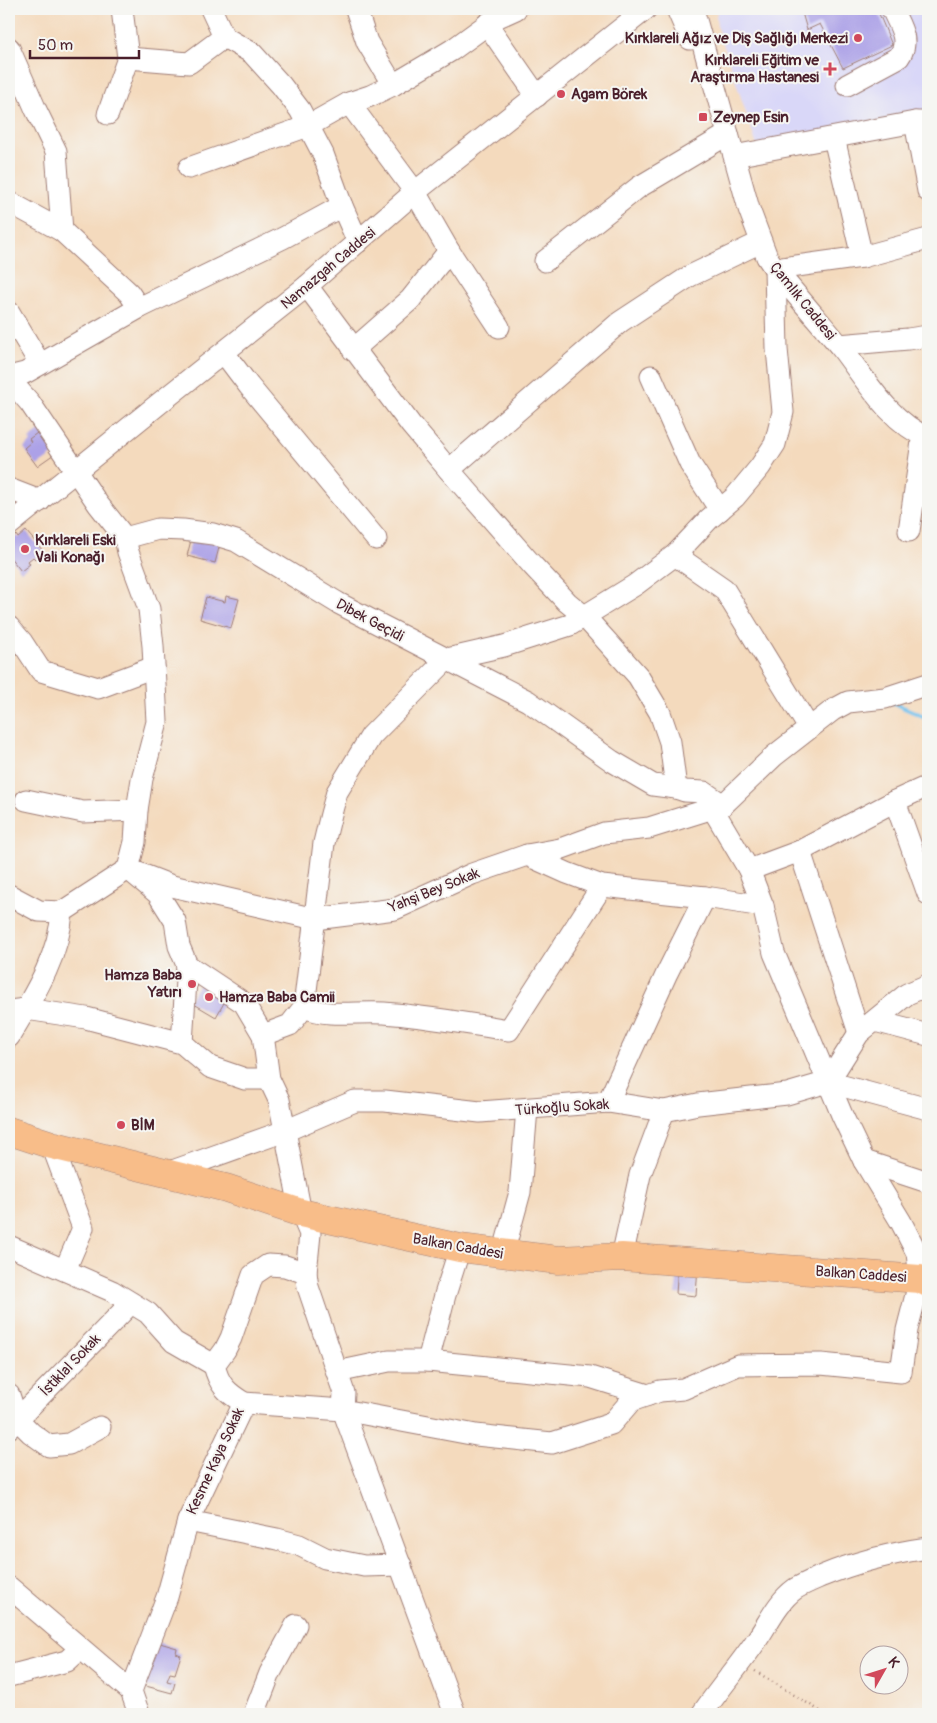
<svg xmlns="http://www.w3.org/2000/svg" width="937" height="1723" font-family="Pangolin,sans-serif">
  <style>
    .built { fill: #d9d7f8 }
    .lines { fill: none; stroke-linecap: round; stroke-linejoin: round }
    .stream { stroke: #74c2ee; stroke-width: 4.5 }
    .building { fill: #aca1e7 }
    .minor-casing { stroke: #9f7c74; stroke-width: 23 }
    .major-casing { stroke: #9f7c74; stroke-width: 29 }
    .path { stroke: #9f7c74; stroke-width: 2.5; stroke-dasharray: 1 4; stroke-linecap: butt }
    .minor { stroke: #fff; stroke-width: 21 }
    .major { stroke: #f8bd89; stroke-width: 28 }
    .poi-dot { fill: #d1495b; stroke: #f6f6f2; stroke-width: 2 }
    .labels { text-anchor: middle; stroke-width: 4; stroke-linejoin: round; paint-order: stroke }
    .poi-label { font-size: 15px; font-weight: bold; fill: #4a1f2b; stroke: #f6f6f2; text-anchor: start }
    .street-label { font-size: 15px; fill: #4a1f2b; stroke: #f6f6f2 }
  </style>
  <rect width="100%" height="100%" fill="#f6f6f2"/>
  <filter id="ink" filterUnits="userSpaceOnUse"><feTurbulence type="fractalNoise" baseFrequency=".02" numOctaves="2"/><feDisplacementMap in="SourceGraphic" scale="10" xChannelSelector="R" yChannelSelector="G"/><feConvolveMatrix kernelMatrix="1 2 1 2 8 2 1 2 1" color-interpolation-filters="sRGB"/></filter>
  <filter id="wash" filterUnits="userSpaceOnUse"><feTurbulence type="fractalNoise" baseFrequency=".0096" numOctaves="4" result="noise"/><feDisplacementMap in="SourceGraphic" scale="20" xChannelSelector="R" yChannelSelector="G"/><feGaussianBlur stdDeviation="1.12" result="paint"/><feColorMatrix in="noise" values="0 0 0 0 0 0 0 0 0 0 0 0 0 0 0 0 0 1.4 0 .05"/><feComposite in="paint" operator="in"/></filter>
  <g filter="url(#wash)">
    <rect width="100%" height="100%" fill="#f4dabd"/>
    <path class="built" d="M 718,9 L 928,9 L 928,113 L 757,146 L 717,25 L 716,17 Z"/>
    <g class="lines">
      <path class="stream" d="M 893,703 L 928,718"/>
    </g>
    <g id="blocks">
      <g class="building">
        <path d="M 801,9 L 877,9 L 892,45 L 843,68 L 820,24 L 807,30 Z"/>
        <path d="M 41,430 L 57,452 L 37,466 L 24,448 L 31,442 L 29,439 Z"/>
        <path d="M 26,531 L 44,552 L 35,559 L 33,557 L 28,561 L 30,564 L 21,571 L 9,556 L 9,546 L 12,544 L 9,541 L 16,535 L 18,538 Z"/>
        <path d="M 193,532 L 221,540 L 215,563 L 187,556 Z"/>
        <path d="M 226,596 L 239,599 L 231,628 L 200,619 L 206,597 L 225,602 Z"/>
        <path d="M 202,978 L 229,994 L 216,1017 L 189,1001 Z"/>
        <path d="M 678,1263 L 698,1265 L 696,1296 L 676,1294 Z"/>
        <path d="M 153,1641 L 177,1648 L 176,1653 L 181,1655 L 175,1674 L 170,1673 L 167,1681 L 175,1683 L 172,1693 L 142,1685 Z"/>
      </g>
    </g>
  </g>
  <g filter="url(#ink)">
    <use href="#blocks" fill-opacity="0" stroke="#9f7c74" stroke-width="1"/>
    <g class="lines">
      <g class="minor-casing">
        <g id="minor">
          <path d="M 211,9 L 224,37 L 252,53 L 281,85 L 300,110 L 323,154 L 342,206 L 358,242"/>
          <path d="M 356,9 L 367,42 L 393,85"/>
          <path d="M 677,9 L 690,39"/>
          <path d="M 693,9 L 749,209 L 767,257 L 775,269 C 796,295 818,320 839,345 C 865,378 888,421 928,438"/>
          <path d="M 487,24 L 537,96"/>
          <path d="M 9,48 L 36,110 L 56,151 L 62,231"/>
          <path d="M 128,58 L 189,63 L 224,37"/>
          <path d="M 847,85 L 899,57 C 911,41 899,25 892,9"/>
          <path d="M 349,103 L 415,192 L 449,251 L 499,327"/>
          <path d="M 108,114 L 128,58 L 122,9"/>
          <path d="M 915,122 L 928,191"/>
          <path d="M 834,138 L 862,257"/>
          <path d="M 734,156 L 915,122 L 928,122"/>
          <path d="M 189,168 L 308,126 L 349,103 L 370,96 L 393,85 L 452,50 L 496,18 L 516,9"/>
          <path d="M 9,202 L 62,231 L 129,293 L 139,308"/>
          <path d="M 545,261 L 639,187 L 728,134"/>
          <path d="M 775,269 L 862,257 L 928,239"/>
          <path d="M 9,312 L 40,364"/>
          <path d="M 839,345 L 908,339 L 928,336"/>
          <path d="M 353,350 L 410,300 L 449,251"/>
          <path d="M 224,353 L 249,386 L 376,539"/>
          <path d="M 651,376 L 690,464 L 720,510"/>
          <path d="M 9,377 L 25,373 L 139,308 L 283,238 L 342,206"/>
          <path d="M 9,379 L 30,403 L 98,504 L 125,538 L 158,529 L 183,530 L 213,534 L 236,541 L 338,603 L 528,701 L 612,761 L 653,785 L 676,788"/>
          <path d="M 449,470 L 620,322 L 690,276 L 761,242"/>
          <path d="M 9,489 L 40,501"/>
          <path d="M 9,525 L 161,402 L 307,286 L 415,192 L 646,9"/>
          <path d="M 909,531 L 923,435"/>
          <path d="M 125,538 L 128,552 L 149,609 L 153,646 L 157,722 L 142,779 L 137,810 L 135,842 L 128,869 L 158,894 L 175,921 L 179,946 L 187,965 L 244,1003 L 263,1035 L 269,1079 L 279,1100 L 301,1213 L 310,1234 L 306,1273 L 308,1287 L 344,1393 L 343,1410 L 455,1714"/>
          <path d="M 675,555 L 724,589 L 809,728"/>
          <path d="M 9,627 L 22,642 L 41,671 L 98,688 L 154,667"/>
          <path d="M 26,800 L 83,812 L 137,810"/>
          <path d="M 895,801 L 928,894"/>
          <path d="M 800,851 L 859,1033"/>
          <path d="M 527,855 L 567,873 L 602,886 L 705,897 L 763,906"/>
          <path d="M 749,870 L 800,851 L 895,801 L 928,786"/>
          <path d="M 9,895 L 39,911 L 62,912 L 128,869 L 172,886 L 315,919 L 395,909 L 472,874 L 527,855 L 560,849 L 604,833 L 649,828 L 723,805 L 774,756 L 833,710 L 848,702 L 885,698 L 928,684"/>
          <path d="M 304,1007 L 324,843 L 331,814 L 337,792 L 371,736 L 447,659 L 504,646 L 570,625 L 635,585 L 675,555 L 709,519 L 735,497 L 760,467 L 775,444 L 783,412 L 777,349 L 775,269"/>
          <path d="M 9,1011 L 26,1009 L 86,1018 L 182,1043 L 210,1067 L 245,1079 L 269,1079"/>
          <path d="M 875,1021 L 928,1035"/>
          <path d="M 263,1035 L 290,1025 L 304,1007 C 330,1018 357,1011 384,1013 C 425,1016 468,1024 509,1030 L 602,886"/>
          <path d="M 9,1037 C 32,998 59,958 62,912"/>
          <path d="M 182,1043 L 187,965"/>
          <path d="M 828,1082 L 928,1109"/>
          <path d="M 608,1102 L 667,973 L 705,897"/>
          <path d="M 52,1145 L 83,1228 L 65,1270"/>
          <path d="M 864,1161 L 928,1182"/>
          <path d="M 164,1174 L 285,1131 L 355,1101 L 385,1101 L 480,1112 L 608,1102 L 664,1111 L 698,1104 L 787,1094 L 828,1082 L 859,1033 L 907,994 L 928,985"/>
          <path d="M 9,1246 L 112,1291 L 148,1313 L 174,1342 L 214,1365"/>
          <path d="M 503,1254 L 520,1192 L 527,1109"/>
          <path d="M 622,1257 L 640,1175 L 664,1111"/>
          <path d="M 428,1361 L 445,1295 L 460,1248"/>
          <path d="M 337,1372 L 389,1361 L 428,1361 L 590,1377 L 648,1395"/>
          <path d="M 9,1395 L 17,1419 L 31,1433 L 49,1446 L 69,1444 L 100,1427"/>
          <path d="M 244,1403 L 343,1410 L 476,1435 L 552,1443 L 611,1424 L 631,1401 L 660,1391 L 683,1389 L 738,1365 L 821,1364 L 901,1372 L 907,1330 L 920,1279 L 917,1253 L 901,1222 L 864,1161 L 842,1115 L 774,953 L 763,906 L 749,870 L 714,811 L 723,805 L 704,792 L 685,791 L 676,788 L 670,742 L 660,713 L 638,676 L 585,617 L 567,602 L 533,566 L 449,470 L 411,425 L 307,286"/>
          <path d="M 9,1428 L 131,1303"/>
          <path d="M 188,1521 L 277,1539 L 299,1545 L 325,1558 L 364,1566 L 401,1565"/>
          <path d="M 9,1587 L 131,1691"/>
          <path d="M 9,1676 L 67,1661 L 80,1649"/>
          <path d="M 139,1714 L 131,1691 L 167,1597 L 188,1521 L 244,1403 C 226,1392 219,1385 214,1365 L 225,1350 L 231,1338 L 253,1275 L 268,1265 L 285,1266 L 306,1273"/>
          <path d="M 254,1714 L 270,1673 L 296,1625"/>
          <path d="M 702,1714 C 719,1689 739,1666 756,1641 C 768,1624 777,1602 795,1589 C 803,1584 813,1580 822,1576 C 856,1562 892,1553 928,1548"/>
        </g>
      </g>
      <g class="major-casing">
        <path id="major" d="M 9,1131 L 52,1145 L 226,1188 L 301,1213 L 460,1248 L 558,1260 L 622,1257 L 920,1279 L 928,1283"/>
      </g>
      <path class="path" d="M 755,1671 L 825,1714"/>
      <use href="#minor" class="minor"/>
      <use href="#major" class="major"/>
    </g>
  </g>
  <g class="poi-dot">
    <circle cx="858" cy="38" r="5"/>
    <path d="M827.5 61.5h5v5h5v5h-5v5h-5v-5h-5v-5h5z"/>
    <circle cx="561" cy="94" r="5"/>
    <rect x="698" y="112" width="10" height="10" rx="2.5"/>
    <circle cx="25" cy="549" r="5"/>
    <circle cx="192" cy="984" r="5"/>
    <circle cx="209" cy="997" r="5"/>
    <circle cx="121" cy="1125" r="5"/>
  </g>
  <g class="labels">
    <g class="poi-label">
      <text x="848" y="43" text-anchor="end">Kırklareli Ağız ve Diş Sağlığı Merkezi</text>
      <text x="819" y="65" text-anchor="end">Kırklareli Eğitim ve<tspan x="819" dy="17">Araştırma Hastanesi</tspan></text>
      <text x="571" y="99">Agam Börek</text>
      <text x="713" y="122">Zeynep Esin</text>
      <text x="35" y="545">Kırklareli Eski<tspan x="35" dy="17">Vali Konağı</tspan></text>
      <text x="182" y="980" text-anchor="end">Hamza Baba<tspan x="182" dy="17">Yatırı</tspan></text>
      <text x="219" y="1002">Hamza Baba Camii</text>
      <text x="131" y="1130">BİM</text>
    </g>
    <g class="street-label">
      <text transform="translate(328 268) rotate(-40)" y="5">Namazgah Caddesi</text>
      <text transform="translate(803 301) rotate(51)" y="5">Çamlık Caddesi</text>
      <text transform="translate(370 620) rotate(28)" y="5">Dibek Geçidi</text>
      <text transform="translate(434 890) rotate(-22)" y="5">Yahşi Bey Sokak</text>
      <text transform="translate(562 1107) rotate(-4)" y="5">Türkoğlu Sokak</text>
      <text transform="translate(458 1246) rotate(10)" y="5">Balkan Caddesi</text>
      <text transform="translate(861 1274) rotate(4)" y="5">Balkan Caddesi</text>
      <text transform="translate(70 1365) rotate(-46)" y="5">İstiklal Sokak</text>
      <text transform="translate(215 1461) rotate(-65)" y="5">Kesme Kaya Sokak</text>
    </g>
  </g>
  <rect width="937" height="1723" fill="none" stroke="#f6f6f2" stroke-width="30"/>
  <g transform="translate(884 1670) rotate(51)"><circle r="24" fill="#f6f6f2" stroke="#b1a0a2"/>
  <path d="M0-4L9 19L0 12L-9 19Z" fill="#d1495b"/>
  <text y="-8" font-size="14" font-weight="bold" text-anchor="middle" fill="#4a1f2b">K</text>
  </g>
  <path d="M30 50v8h109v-8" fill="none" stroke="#4a1f2b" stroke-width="2.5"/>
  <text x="38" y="50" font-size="15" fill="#4a1f2b" stroke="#f6f6f2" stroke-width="4" paint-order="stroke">50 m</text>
</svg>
